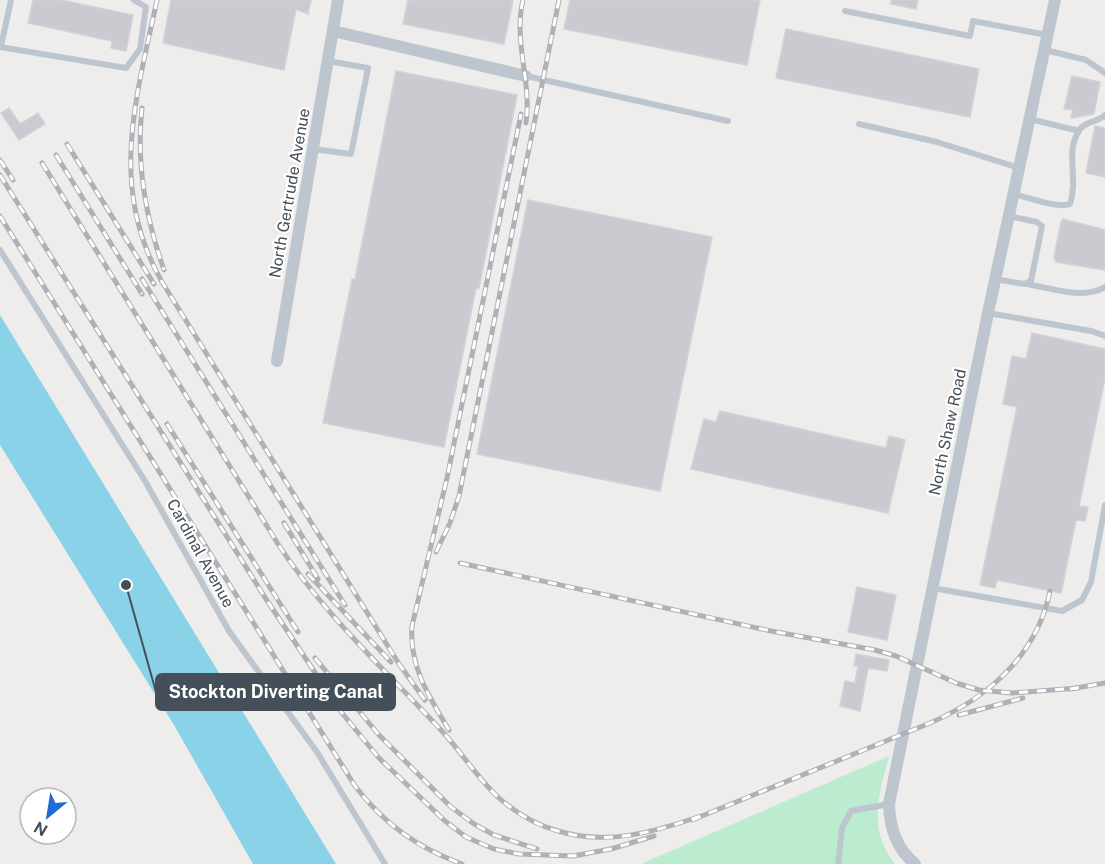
<svg xmlns="http://www.w3.org/2000/svg" width="1105" height="864" font-family="'Public Sans',sans-serif">
  <style>
    .green { fill: #bbeccf }
    .water { fill: #8ad2e7 }
    .building { fill: #c9cbd1; stroke: #d0d2d8; stroke-width: 1.5 }
    .lines { fill: none; stroke-linecap: round; stroke-linejoin: round }
    .service { stroke: #bdc6ce; stroke-width: 6 }
    .minor { stroke: #bdc6ce; stroke-width: 12 }
    .rail-casing { stroke: #afb1b6; stroke-width: 5 }
    .rail { stroke: #fff; stroke-width: 3; stroke-dasharray: 9; stroke-linecap: butt }
    .labels { text-anchor: middle; stroke-width: 4.5; stroke-linejoin: round; paint-order: stroke }
    .street-label { font-size: 16px; fill: #454f59; stroke: #fff }
    .leader { fill: none; stroke: #454f59; stroke-width: 2 }
    .callout-dot { fill: #454f59; stroke: #fff; stroke-width: 2 }
    .callout { fill: #454f59; stroke: #454f59; stroke-width: 2 }
    .callout-label { font-size: 18px; text-anchor: middle; font-weight: bold; fill: #fff }
  </style>
  <rect width="100%" height="100%" fill="#efecec"/>
  <path class="green" d="M 889,756 C 879,795 867,829 895,864 L 641,864 Z"/>
  <path class="water" d="M 0,315 L 336,864 L 253,864 L 174,725 L 0,445 Z"/>
  <g class="building">
    <path d="M 33,0 L 61,0 L 133,15 L 126,51 L 111,48 L 112,41 L 28,23 Z"/>
    <path d="M 171,0 L 311,0 L 308,14 L 296,9 L 284,70 L 163,43 Z"/>
    <path d="M 408,0 L 513,0 L 504,44 L 403,24 Z"/>
    <path d="M 570,0 L 760,0 L 747,65 L 564,29 Z"/>
    <path d="M 891,0 L 918,0 L 916,9 L 891,4 Z"/>
    <path d="M 786,29 L 979,69 L 970,117 L 776,78 Z"/>
    <path d="M 396,71 L 517,95 L 479,288 L 476,288 L 444,447 L 323,423 L 352,279 L 355,279 Z"/>
    <path d="M 1072,76 L 1100,82 L 1094,114 L 1071,118 L 1073,110 L 1064,109 Z"/>
    <path d="M 9,108 L 20,124 L 38,113 L 45,124 L 19,140 L 1,113 Z"/>
    <path d="M 1095,126 L 1105,128 L 1105,177 L 1086,173 Z"/>
    <path d="M 528,200 L 712,237 L 660,491 L 477,454 Z"/>
    <path d="M 1063,219 L 1105,230 L 1105,270 L 1056,262 L 1054,257 L 1061,222 Z"/>
    <path d="M 1032,333 L 1105,349 L 1105,378 L 1079,506 L 1088,507 L 1085,521 L 1076,520 L 1061,593 L 997,580 L 995,588 L 980,585 L 1017,407 L 1003,404 L 1012,356 L 1026,359 Z"/>
    <path d="M 720,411 L 886,448 L 889,436 L 905,440 L 888,513 L 691,469 L 704,419 L 716,422 Z"/>
    <path d="M 857,587 L 896,595 L 887,640 L 848,632 Z"/>
    <path d="M 856,654 L 889,660 L 887,671 L 868,668 L 860,711 L 840,706 L 845,681 L 855,683 L 858,666 L 854,666 Z"/>
  </g>
  <g class="lines">
    <g class="service">
      <path d="M 845,11 L 970,36 L 973,21 L 1047,35"/>
      <path d="M 1,46 L 11,0"/>
      <path d="M 0,47 L 126,68 L 140,49 L 146,7 L 134,0"/>
      <path d="M 1045,50 L 1086,60 L 1105,73"/>
      <path d="M 526,76 L 728,121"/>
      <path d="M 1030,119 L 1079,131"/>
      <path d="M 859,124 L 937,142 L 1019,168"/>
      <path d="M 313,149 L 351,154 L 368,68 L 328,61"/>
      <path d="M 1013,194 C 1027,197 1058,209 1070,204 C 1079,176 1064,152 1080,129 C 1086,121 1098,122 1105,115"/>
      <path d="M 0,250 L 145,481 L 229,631 L 317,752 L 385,864"/>
      <path d="M 995,279 L 1024,284 L 1031,281 L 1042,226 L 1037,222 L 1009,216"/>
      <path d="M 1027,284 C 1051,288 1083,300 1105,287"/>
      <path d="M 988,313 L 1091,331 L 1105,336"/>
      <path d="M 933,588 L 1062,611 L 1082,600 L 1091,582 L 1105,505"/>
      <path d="M 838,864 L 842,828 L 851,811 L 889,804"/>
    </g>
    <g class="minor">
      <path d="M 333,31 L 526,76"/>
      <path d="M 277,361 L 338,0"/>
      <path d="M 915,864 C 896,848 890,828 889,804 L 988,313 L 1055,0"/>
    </g>
    <g class="rail-casing">
      <g id="rail">
        <path d="M 157,0 C 136,99 108,187 162,282 L 399,664 L 425,700"/>
        <path d="M 523,0 C 513,42 532,81 526,123"/>
        <path d="M 142,108 C 136,162 146,219 164,270"/>
        <path d="M 67,144 L 154,284"/>
        <path d="M 56,155 L 142,294"/>
        <path d="M 0,160 L 13,180"/>
        <path d="M 42,163 L 278,544 C 323,613 384,669 440,729 C 461,751 477,778 499,798 C 516,813 536,825 558,831 C 607,846 654,832 701,816"/>
        <path d="M 0,175 L 266,599 L 342,713 L 378,757 L 445,821 L 466,837 L 494,849 L 519,854 L 573,856 L 611,849 L 654,836"/>
        <path d="M 0,216 L 355,786 C 384,824 418,848 462,864"/>
        <path d="M 142,279 L 345,605"/>
        <path d="M 167,424 L 298,632"/>
        <path d="M 284,523 L 318,579"/>
        <path d="M 436,552 L 450,523 L 459,496 L 559,0"/>
        <path d="M 460,563 L 771,631 L 875,650 L 896,656 L 956,683 L 979,690 L 1012,693 L 1078,688"/>
        <path d="M 308,574 L 391,662"/>
        <path d="M 315,658 L 379,735 L 451,807 L 474,824 L 494,835 L 537,849"/>
        <path d="M 1070,689 L 1105,683"/>
        <path d="M 959,715 L 1023,698"/>
        <path d="M 449,730 C 429,697 409,666 412,626 L 447,478 L 521,114"/>
        <path d="M 692,820 L 930,723 C 988,698 1037,655 1050,591"/>
      </g>
    </g>
    <use href="#rail" class="rail"/>
  </g>
  <g class="labels">
    <g class="street-label">
      <text transform="translate(289 193) rotate(-80)" y="6">North Gertrude Avenue</text>
      <text transform="translate(947 432) rotate(-78)" y="6">North Shaw Road</text>
      <text transform="translate(201 553) rotate(61)" y="6">Cardinal Avenue</text>
    </g>
  </g>
  <path class="leader" d="M126 585L156 692"/>
  <circle class="callout-dot" cx="126" cy="585" r="6"/>
  <rect class="callout" x="156" y="674" width="239" height="36" rx="6"/>
  <g class="callout-label">
    <text x="276" y="698">Stockton Diverting Canal</text>
  </g>
  <g transform="translate(48 816) rotate(210)"><circle r="28" fill="#ffffff" stroke="#b5b9bd" stroke-width="1.5"/>
  <path d="M0-4.5L10 22L0 15L-10 22Z" fill="#206bd5"/>
  <text y="-9" font-size="16" font-weight="bold" text-anchor="middle" fill="#454f59">N</text>
  </g>
</svg>
